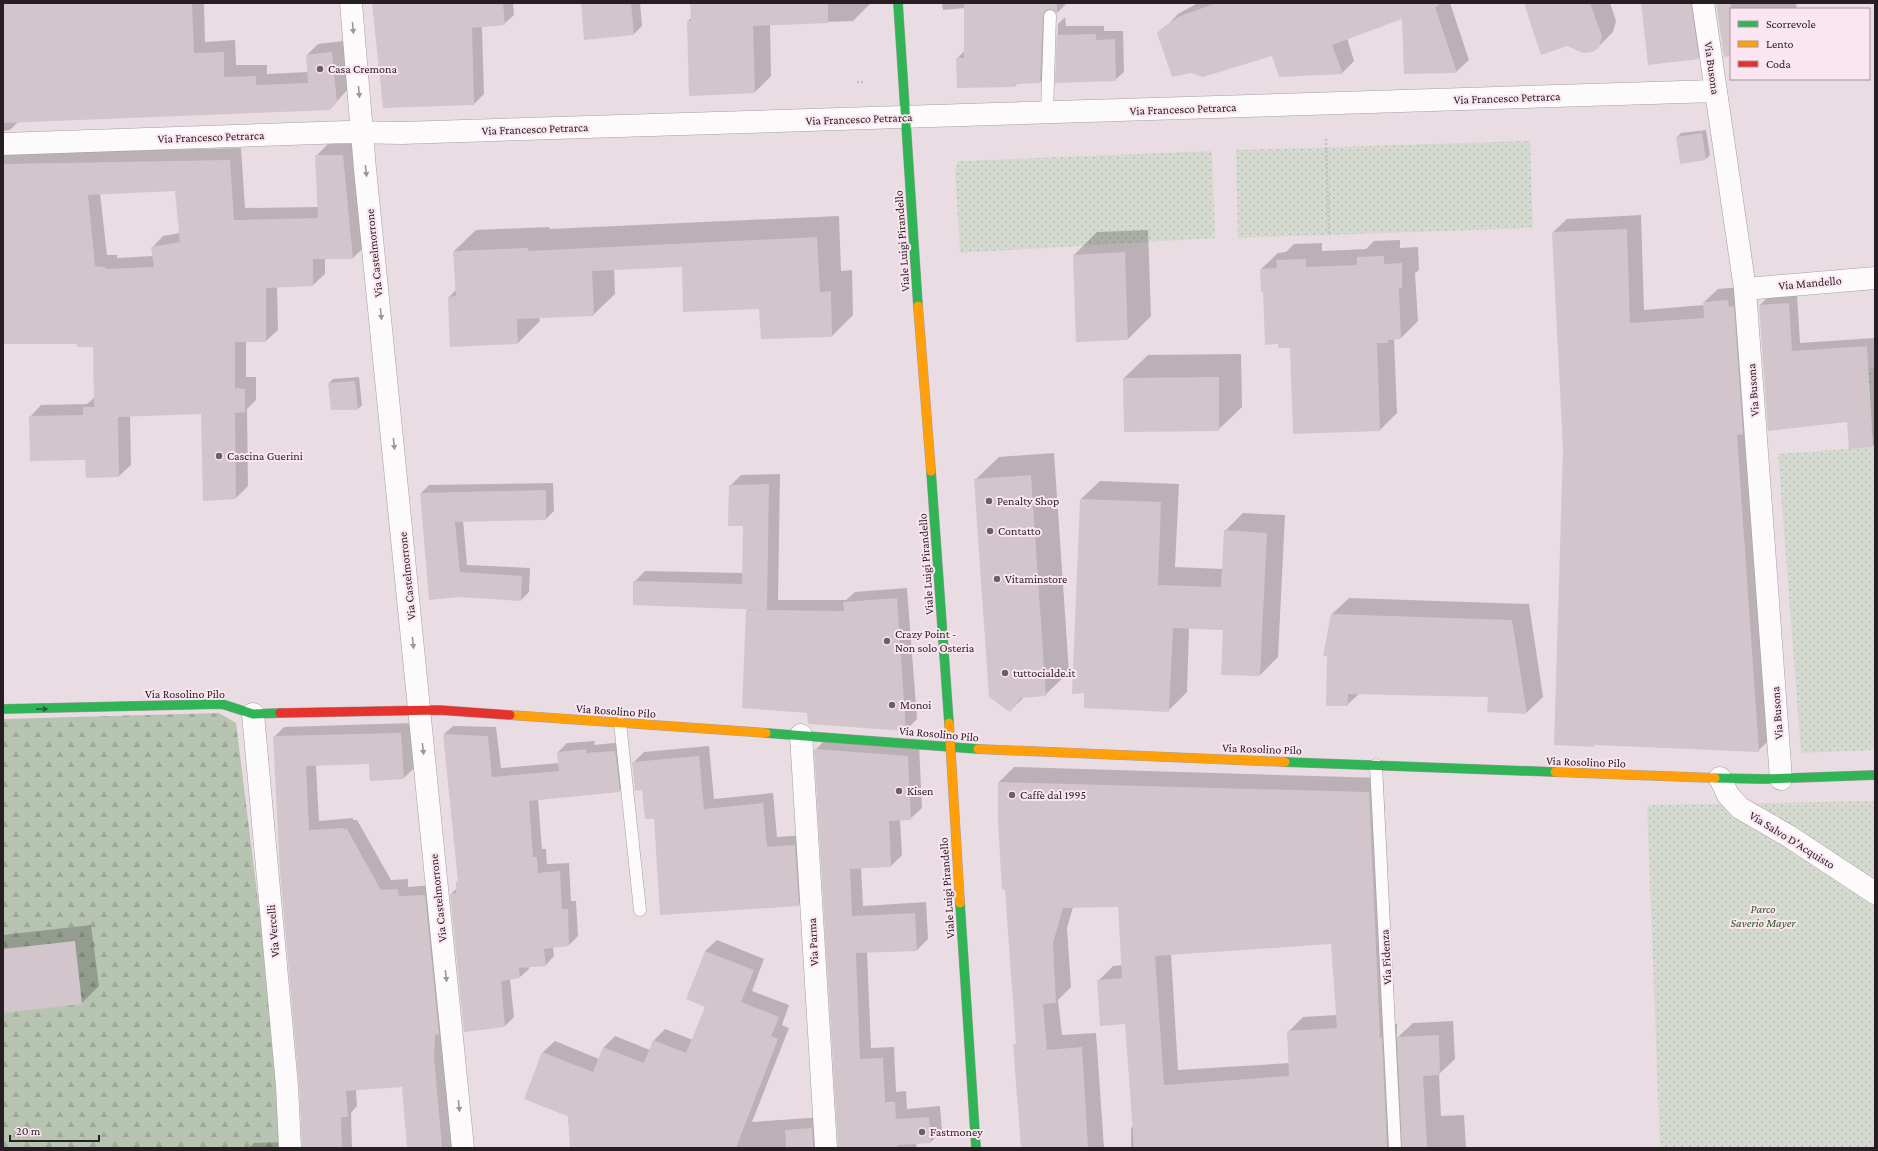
<svg xmlns="http://www.w3.org/2000/svg" width="1878" height="1151" font-family="'Crimson Pro',serif">
  <style>
    .forest { fill: url(#forest-firs) }
    .park { fill: url(#park-dots) }
    .shadow { fill: #0003; fill-rule: evenodd }
    .building { fill: #d3c5cc; fill-rule: evenodd }
    .lines { fill: none; stroke-linecap: round; stroke-linejoin: round }
    .lane-casing { stroke: #a69da2; stroke-width: 13 }
    .street-casing { stroke: #a69da2; stroke-width: 23 }
    .fast-casing { stroke: #a69da2; stroke-width: 10 }
    .slow-casing { stroke: #a69da2; stroke-width: 10 }
    .jam-casing { stroke: #a69da2; stroke-width: 10 }
    .path { stroke: #c4c0c1; stroke-width: 2.5; stroke-dasharray: 2 2; stroke-linecap: butt }
    .lane { stroke: #fcfafb; stroke-width: 12 }
    .street { stroke: #fcfafb; stroke-width: 22 }
    .fast { stroke: #30b455; stroke-width: 9 }
    .slow { stroke: #ff9f0a; stroke-width: 9 }
    .jam { stroke: #e5322d; stroke-width: 9 }
    .oneway { fill: #9c9799 }
    .oneway2 { fill: #2a6239 }
    .poi-dot { fill: #6a6166; stroke: #fbe5f0; stroke-width: 1.5 }
    .labels { text-anchor: middle; stroke-width: 4; stroke-linejoin: round; paint-order: stroke }
    .street-label { font-size: 12px; fill: #261e22; stroke: #fbe5f0 }
    .poi-label { font-size: 12px; fill: #261e22; stroke: #fbe5f0; text-anchor: start }
    .park-label { font-size: 12px; font-style: italic; fill: #2c5725; stroke: #fbe5f0 }
  </style>
  <defs>
    <pattern id="forest-firs" width="22" height="20" patternUnits="userSpaceOnUse"><rect width="22" height="20" fill="#b8c4b2"/><path d="M5 1l3.5 6h-7zM16 11l3.5 6h-7z" fill="#9ea899"/></pattern>
    <pattern id="park-dots" width="8" height="8" patternUnits="userSpaceOnUse"><rect width="8" height="8" fill="#d5dad0"/><path d="M2 2h.1M6 6h.1" fill="none" stroke="#b7bbb2" stroke-width="1.8" stroke-linecap="round"/></pattern>
  </defs>
  <rect width="100%" height="100%" fill="#e9dde3"/>
  <path class="forest" d="M 219,713 L 236,723 L 267,973 L 283,1148 L 3,1148 L 3,719 Z"/>
  <g class="park">
    <path d="M 1530,141 L 1533,228 L 1238,238 L 1236,150 Z"/>
    <path d="M 1212,151 L 1215,238 L 960,253 L 955,170 L 957,163 L 960,161 Z"/>
    <path d="M 1868,368 L 1875,368 L 1875,750 L 1801,753 L 1778,454 L 1873,447 Z"/>
    <path d="M 1875,801 L 1875,1148 L 1660,1148 L 1647,805 Z"/>
  </g>
  <g class="shadow">
    <path d="M 3,3 L 204,3 L 205,42 L 235,40 L 236,65 L 267,65 L 267,74 L 308,72 L 307,55 L 318,44 L 343,41 L 348,89 L 330,109 L 19,121 L 10,130 L 3,131 Z"/>
    <path d="M 373,3 L 513,3 L 514,15 L 504,24 L 482,27 L 484,94 L 474,104 L 384,107 Z"/>
    <path d="M 582,3 L 640,3 L 642,26 L 634,34 Z"/>
    <path d="M 691,3 L 870,3 L 870,4 L 853,21 L 770,24 L 771,76 L 755,92 L 688,21 L 692,17 Z"/>
    <path d="M 942,3 L 1067,3 L 1057,13 L 1055,9 L 1053,69 L 1040,82 L 1018,83 L 1015,86 L 957,59 L 965,50 L 965,8 L 943,10 Z"/>
    <path d="M 1198,3 L 1450,3 L 1469,60 L 1456,72 L 1403,18 L 1347,38 L 1354,61 L 1342,73 L 1273,55 L 1159,34 L 1178,14 Z"/>
    <path d="M 1525,3 L 1610,3 L 1616,21 L 1613,32 L 1598,47 Z"/>
    <path d="M 1642,3 L 1703,3 L 1710,45 L 1698,57 Z"/>
    <path d="M 1717,3 L 1796,3 L 1797,9 L 1731,9 L 1731,53 Z"/>
    <path d="M 1065,17 L 1066,26 L 1104,26 L 1104,31 L 1123,31 L 1124,72 L 1115,80 L 1056,82 L 1058,24 Z"/>
    <path d="M 1706,130 L 1710,155 L 1706,159 L 1677,137 L 1681,133 Z"/>
    <path d="M 3,136 L 23,153 L 241,148 L 245,208 L 319,207 L 316,156 L 328,144 L 355,143 L 365,246 L 353,258 L 325,258 L 325,274 L 313,285 L 277,286 L 278,330 L 266,341 L 246,341 L 246,377 L 256,377 L 256,400 L 247,409 L 248,486 L 236,498 L 202,413 L 130,415 L 131,465 L 119,476 L 87,477 L 86,459 L 30,417 L 41,405 L 87,404 L 95,397 L 94,346 L 78,343 L 3,343 ZM 176,190 L 180,233 L 163,236 L 152,248 L 153,256 L 117,258 L 117,255 L 107,255 L 100,193 Z"/>
    <path d="M 1641,215 L 1644,310 L 1704,305 L 1704,302 L 1718,289 L 1742,287 L 1772,737 L 1758,751 L 1595,744 L 1594,746 L 1564,449 L 1553,232 L 1567,219 Z"/>
    <path d="M 839,216 L 841,271 L 852,270 L 853,315 L 832,336 L 760,308 L 683,266 L 614,269 L 615,294 L 593,315 L 539,317 L 540,321 L 518,343 L 449,297 L 456,290 L 454,251 L 476,230 L 549,227 L 550,229 Z"/>
    <path d="M 1148,230 L 1151,316 L 1128,339 L 1077,341 L 1074,255 L 1097,232 Z"/>
    <path d="M 1400,240 L 1400,248 L 1418,247 L 1419,270 L 1415,273 L 1418,321 L 1401,338 L 1394,338 L 1397,413 L 1380,430 L 1291,347 L 1264,291 L 1261,269 L 1278,253 L 1286,252 L 1294,244 L 1322,243 L 1322,251 L 1366,249 L 1374,241 Z"/>
    <path d="M 1797,295 L 1800,343 L 1874,338 L 1875,444 L 1873,446 L 1848,421 L 1769,430 L 1760,305 L 1768,297 Z"/>
    <path d="M 1241,354 L 1242,407 L 1218,430 L 1124,378 L 1148,355 Z"/>
    <path d="M 359,377 L 362,405 L 358,409 L 329,383 L 333,379 Z"/>
    <path d="M 1054,453 L 1069,672 L 1045,695 L 1025,696 L 1010,711 L 975,480 L 999,457 Z"/>
    <path d="M 780,474 L 778,600 L 846,600 L 855,592 L 907,588 L 917,719 L 906,730 L 808,712 L 747,610 L 749,609 L 634,582 L 645,571 L 743,573 L 744,525 L 730,486 L 741,475 Z"/>
    <path d="M 1100,481 L 1179,484 L 1175,567 L 1223,569 L 1225,531 L 1243,513 L 1285,515 L 1278,657 L 1260,675 L 1225,629 L 1189,628 L 1187,692 L 1168,711 L 1081,499 Z"/>
    <path d="M 553,483 L 554,511 L 546,519 L 463,520 L 467,565 L 530,568 L 529,592 L 521,600 L 459,596 L 421,493 L 429,485 Z"/>
    <path d="M 1349,598 L 1529,604 L 1543,697 L 1526,713 L 1489,696 L 1360,693 L 1347,705 L 1328,656 L 1332,614 Z"/>
    <path d="M 411,723 L 414,768 L 404,778 L 371,780 L 369,763 L 316,765 L 319,821 L 353,818 L 353,820 L 357,820 L 391,880 L 408,879 L 408,887 L 435,885 L 453,1148 L 408,1148 L 403,1086 L 356,1089 L 357,1106 L 351,1113 L 352,1148 L 303,1148 L 300,1085 L 274,737 L 284,727 Z"/>
    <path d="M 453,726 L 496,727 L 501,768 L 559,763 L 558,752 L 567,743 L 595,741 L 594,745 L 624,742 L 628,783 L 619,791 L 538,799 L 542,849 L 546,849 L 547,864 L 569,863 L 571,901 L 576,901 L 578,936 L 569,945 L 553,947 L 554,956 L 546,965 L 529,966 L 529,969 L 520,977 L 510,979 L 514,1017 L 505,1026 L 451,894 L 457,888 L 457,882 L 459,880 L 444,734 Z"/>
    <path d="M 827,738 L 919,745 L 922,808 L 910,819 L 900,820 L 902,855 L 891,866 L 861,868 L 863,906 L 926,902 L 928,939 L 917,950 L 867,952 L 871,1048 L 894,1047 L 896,1092 L 906,1091 L 907,1109 L 940,1106 L 942,1131 L 931,1142 L 916,1143 L 917,1148 L 839,1148 L 815,750 Z"/>
    <path d="M 709,746 L 714,799 L 773,793 L 777,837 L 806,835 L 809,894 L 798,905 L 655,817 L 633,763 L 644,752 Z"/>
    <path d="M 1014,767 L 1383,778 L 1395,1024 L 1397,1024 L 1397,1038 L 1413,1023 L 1453,1021 L 1455,1059 L 1439,1074 L 1441,1116 L 1464,1115 L 1466,1148 L 1131,1148 L 1131,1128 L 1134,1125 L 1126,1023 L 1098,981 L 1113,966 L 1122,965 L 1119,906 L 1073,907 L 1067,928 L 1071,987 L 1058,1000 L 1062,1035 L 1096,1033 L 1104,1148 L 1022,1148 L 1014,1045 L 1017,1042 L 999,782 ZM 1332,943 L 1337,1015 L 1303,1017 L 1288,1032 L 1290,1063 L 1178,1070 L 1171,954 Z"/>
    <path d="M 91,925 L 99,986 L 82,1003 L 3,1012 L 3,935 Z"/>
    <path d="M 717,940 L 764,959 L 752,991 L 789,1005 L 782,1025 L 789,1028 L 752,1122 L 823,1117 L 832,1148 L 571,1148 L 568,1116 L 525,1099 L 543,1052 L 555,1041 L 599,1059 L 604,1047 L 615,1036 L 650,1050 L 654,1040 L 665,1029 L 693,1040 L 706,1007 L 705,951 Z"/>
    <path d="M 288,1142 L 293,1148 L 249,1148 L 254,1143 Z"/>
  </g>
  <g class="building">
    <path d="M 3,3 L 192,3 L 194,53 L 224,52 L 224,77 L 256,76 L 256,85 L 308,83 L 306,55 L 332,52 L 337,102 L 330,110 L 3,123 Z"/>
    <path d="M 372,3 L 503,3 L 505,25 L 472,28 L 474,105 L 383,108 Z"/>
    <path d="M 581,3 L 631,3 L 634,35 L 584,40 Z"/>
    <path d="M 690,3 L 828,3 L 828,23 L 753,26 L 755,93 L 689,96 L 687,21 L 691,21 Z"/>
    <path d="M 964,3 L 1057,3 L 1057,14 L 1054,10 L 1050,9 L 1046,10 L 1043,15 L 1040,83 L 1015,84 L 1015,87 L 957,88 L 956,58 L 964,58 Z"/>
    <path d="M 1216,3 L 1438,3 L 1439,6 L 1435,7 L 1457,73 L 1404,74 L 1402,19 L 1332,45 L 1343,74 L 1279,77 L 1272,56 L 1203,77 L 1191,73 L 1172,77 L 1157,33 L 1165,26 L 1178,17 Z"/>
    <path d="M 1524,3 L 1590,3 L 1602,36 L 1599,48 L 1592,52 L 1583,53 L 1567,46 L 1541,55 Z"/>
    <path d="M 1641,3 L 1691,3 L 1699,59 L 1648,65 Z"/>
    <path d="M 1716,3 L 1731,3 L 1731,56 L 1724,57 Z"/>
    <path d="M 1057,24 L 1057,35 L 1096,34 L 1096,40 L 1115,39 L 1116,81 L 1055,83 Z"/>
    <path d="M 1702,133 L 1706,160 L 1680,164 L 1676,137 Z"/>
    <path d="M 315,155 L 343,155 L 353,259 L 313,259 L 313,286 L 266,288 L 266,342 L 235,342 L 235,388 L 245,389 L 245,412 L 235,413 L 236,499 L 203,501 L 201,414 L 118,417 L 119,477 L 86,478 L 85,460 L 30,461 L 29,416 L 83,415 L 83,407 L 94,407 L 93,347 L 77,347 L 77,344 L 3,344 L 3,164 L 230,160 L 234,220 L 318,218 ZM 175,191 L 180,242 L 151,247 L 154,267 L 106,269 L 105,267 L 95,266 L 88,195 Z"/>
    <path d="M 1627,229 L 1630,323 L 1704,318 L 1703,302 L 1728,300 L 1729,307 L 1734,306 L 1743,434 L 1737,435 L 1759,752 L 1594,745 L 1594,747 L 1554,745 L 1563,449 L 1552,232 Z"/>
    <path d="M 817,237 L 820,292 L 831,291 L 832,337 L 761,339 L 759,309 L 683,312 L 682,267 L 592,271 L 594,316 L 517,319 L 518,344 L 450,347 L 448,297 L 456,296 L 453,251 L 528,248 L 528,251 Z"/>
    <path d="M 1125,252 L 1128,340 L 1076,342 L 1073,255 Z"/>
    <path d="M 1384,256 L 1384,264 L 1402,263 L 1402,288 L 1399,288 L 1401,339 L 1388,340 L 1388,343 L 1377,343 L 1380,431 L 1293,434 L 1290,348 L 1278,348 L 1278,344 L 1265,345 L 1263,292 L 1261,292 L 1260,269 L 1277,268 L 1276,260 L 1306,259 L 1306,267 L 1357,265 L 1357,257 Z"/>
    <path d="M 1789,303 L 1792,351 L 1867,346 L 1873,447 L 1849,449 L 1847,422 L 1768,431 L 1759,305 Z"/>
    <path d="M 1219,377 L 1219,431 L 1124,432 L 1123,378 Z"/>
    <path d="M 355,381 L 358,410 L 331,410 L 328,383 Z"/>
    <path d="M 1031,475 L 1046,696 L 1021,698 L 1010,712 L 989,697 L 974,479 Z"/>
    <path d="M 769,484 L 767,610 L 844,611 L 843,602 L 897,598 L 906,731 L 808,724 L 807,713 L 742,708 L 746,610 L 762,610 L 633,605 L 633,581 L 742,584 L 743,526 L 728,526 L 729,485 Z"/>
    <path d="M 546,490 L 546,520 L 455,522 L 460,572 L 522,576 L 521,601 L 459,597 L 429,600 L 420,493 Z"/>
    <path d="M 1080,499 L 1161,502 L 1158,585 L 1221,587 L 1224,530 L 1267,533 L 1260,676 L 1221,675 L 1223,630 L 1173,628 L 1169,712 L 1084,708 L 1084,693 L 1072,694 Z"/>
    <path d="M 1331,614 L 1512,620 L 1527,714 L 1487,712 L 1488,697 L 1348,694 L 1348,706 L 1326,706 L 1327,656 L 1323,656 Z"/>
    <path d="M 401,733 L 404,779 L 370,781 L 369,764 L 306,766 L 309,830 L 344,828 L 344,829 L 347,829 L 381,890 L 398,889 L 399,896 L 425,895 L 439,1034 L 435,1035 L 434,1056 L 442,1148 L 407,1148 L 402,1087 L 346,1091 L 348,1117 L 341,1117 L 342,1148 L 302,1148 L 299,1085 L 280,872 L 273,736 Z"/>
    <path d="M 443,734 L 488,736 L 492,777 L 559,771 L 557,752 L 586,749 L 586,753 L 615,751 L 620,792 L 529,801 L 533,857 L 537,857 L 538,873 L 560,871 L 562,909 L 568,909 L 569,946 L 544,949 L 546,966 L 519,968 L 520,978 L 501,981 L 505,1027 L 464,1032 L 450,894 L 456,893 L 456,882 L 458,882 Z"/>
    <path d="M 814,749 L 908,756 L 911,820 L 889,821 L 891,867 L 850,869 L 852,916 L 915,913 L 917,951 L 856,953 L 860,1059 L 883,1058 L 885,1102 L 895,1102 L 896,1119 L 929,1117 L 931,1143 L 897,1145 L 898,1148 L 838,1148 Z"/>
    <path d="M 699,756 L 704,809 L 763,803 L 767,847 L 795,845 L 799,906 L 660,915 L 654,819 L 645,819 L 642,790 L 635,791 L 632,762 Z"/>
    <path d="M 998,782 L 1369,792 L 1380,1038 L 1382,1038 L 1387,1148 L 1134,1148 L 1125,1024 L 1100,1026 L 1097,980 L 1122,978 L 1118,907 L 1063,908 L 1053,943 L 1056,1003 L 1043,1004 L 1047,1050 L 1082,1047 L 1088,1148 L 1021,1148 L 1013,1044 L 1016,1044 L 1005,890 L 1002,890 L 998,822 ZM 1331,944 L 1337,1028 L 1287,1031 L 1289,1076 L 1164,1085 L 1155,956 Z"/>
    <path d="M 75,941 L 82,1004 L 3,1013 L 3,949 Z"/>
    <path d="M 705,951 L 754,970 L 741,1002 L 779,1017 L 771,1036 L 778,1039 L 736,1148 L 570,1148 L 568,1116 L 524,1099 L 542,1052 L 593,1072 L 603,1047 L 644,1063 L 653,1040 L 686,1053 L 705,1007 L 686,999 Z"/>
    <path d="M 1439,1035 L 1440,1075 L 1423,1076 L 1427,1148 L 1402,1148 L 1397,1037 Z"/>
    <path d="M 812,1128 L 813,1148 L 786,1148 L 785,1130 Z"/>
  </g>
  <g class="lines">
    <g class="lane-casing">
      <g id="lane">
        <path d="M 1047,113 L 1050,16"/>
        <path d="M 620,723 L 640,910"/>
        <path d="M 1376,765 L 1395,1148"/>
      </g>
    </g>
    <g class="street-casing">
      <g id="street">
        <path d="M 351,3 L 365,169 L 463,1148"/>
        <path d="M 1703,3 L 1745,289 L 1781,779"/>
        <path d="M 3,144 L 347,132 L 402,133 L 1715,91"/>
        <path d="M 1745,289 L 1875,278"/>
        <path d="M 253,714 L 287,1086 L 290,1148"/>
        <path d="M 801,735 L 826,1148"/>
        <path d="M 1720,778 L 1728,795 L 1740,808 L 1787,835 L 1875,893"/>
      </g>
    </g>
    <g class="fast-casing">
      <g id="fast">
        <path d="M 898,3 L 918,306"/>
        <path d="M 931,471 L 949,723"/>
        <path d="M 3,709 L 222,704 L 253,714 L 280,713"/>
        <path d="M 766,733 L 978,749"/>
        <path d="M 1285,762 L 1555,772"/>
        <path d="M 1715,778 L 1763,779 L 1875,775"/>
        <path d="M 960,903 L 976,1148"/>
      </g>
    </g>
    <g class="slow-casing">
      <g id="slow">
        <path d="M 918,306 L 931,471"/>
        <path d="M 510,715 L 766,733"/>
        <path d="M 949,723 L 960,903"/>
        <path d="M 978,749 L 1285,762"/>
        <path d="M 1555,772 L 1715,778"/>
      </g>
    </g>
    <g class="jam-casing">
      <path id="jam" d="M 280,713 L 439,710 L 510,715"/>
    </g>
    <g class="path">
      <path d="M 857,82 L 864,82"/>
      <path d="M 1326,139 L 1329,235"/>
    </g>
    <use href="#lane" class="lane"/>
    <use href="#street" class="street"/>
    <use href="#fast" class="fast"/>
    <use href="#slow" class="slow"/>
    <use href="#jam" class="jam"/>
  </g>
  <defs><path id="oneway-solid" d="M-6-.8H1V-3.2L6.5 0L1 3.2V.8H-6Z"/></defs>
  <g class="oneway">
    <use href="#oneway-solid" transform="translate(353 28) rotate(85)"/>
    <use href="#oneway-solid" transform="translate(359 92) rotate(85)"/>
    <use href="#oneway-solid" transform="translate(366 171) rotate(84)"/>
    <use href="#oneway-solid" transform="translate(381 314) rotate(84)"/>
    <use href="#oneway-solid" transform="translate(394 444) rotate(84)"/>
    <use href="#oneway-solid" transform="translate(413 643) rotate(84)"/>
    <use href="#oneway-solid" transform="translate(423 749) rotate(84)"/>
    <use href="#oneway-solid" transform="translate(446 976) rotate(84)"/>
    <use href="#oneway-solid" transform="translate(459 1106) rotate(84)"/>
  </g>
  <use class="oneway2" href="#oneway-solid" transform="translate(42 709) rotate(-1)"/>
  <g class="poi-dot">
    <circle cx="320" cy="69" r="4"/>
    <circle cx="219" cy="456" r="4"/>
    <circle cx="989" cy="501" r="4"/>
    <circle cx="990" cy="531" r="4"/>
    <circle cx="997" cy="579" r="4"/>
    <circle cx="887" cy="641" r="4"/>
    <circle cx="1005" cy="673" r="4"/>
    <circle cx="892" cy="705" r="4"/>
    <circle cx="899" cy="791" r="4"/>
    <circle cx="1012" cy="795" r="4"/>
    <circle cx="922" cy="1132" r="4"/>
  </g>
  <g class="labels">
    <g class="street-label">
      <text transform="translate(1712 68) rotate(82)" y="4">Via Busona</text>
      <text transform="translate(1507 98) rotate(-2)" y="4">Via Francesco Petrarca</text>
      <text transform="translate(1183 109) rotate(-2)" y="4">Via Francesco Petrarca</text>
      <text transform="translate(859 119) rotate(-2)" y="4">Via Francesco Petrarca</text>
      <text transform="translate(535 129) rotate(-2)" y="4">Via Francesco Petrarca</text>
      <text transform="translate(211 137) rotate(-2)" y="4">Via Francesco Petrarca</text>
      <text transform="translate(902 241) rotate(-94)" y="4">Viale Luigi Pirandello</text>
      <text transform="translate(374 253) rotate(-96)" y="4">Via Castelmorrone</text>
      <text transform="translate(1810 283) rotate(-5)" y="4">Via Mandello</text>
      <text transform="translate(1753 390) rotate(-94)" y="4">Via Busona</text>
      <text transform="translate(926 564) rotate(-94)" y="4">Viale Luigi Pirandello</text>
      <text transform="translate(407 576) rotate(-96)" y="4">Via Castelmorrone</text>
      <text x="185" y="698">Via Rosolino Pilo</text>
      <text transform="translate(616 711) rotate(4)" y="4">Via Rosolino Pilo</text>
      <text transform="translate(1777 713) rotate(-94)" y="4">Via Busona</text>
      <text transform="translate(939 734) rotate(5)" y="4">Via Rosolino Pilo</text>
      <text transform="translate(1262 749) rotate(2)" y="4">Via Rosolino Pilo</text>
      <text transform="translate(1586 762) rotate(2)" y="4">Via Rosolino Pilo</text>
      <text transform="translate(1792 840) rotate(32)" y="4">Via Salvo D'Acquisto</text>
      <text transform="translate(947 888) rotate(-94)" y="4">Viale Luigi Pirandello</text>
      <text transform="translate(438 898) rotate(-96)" y="4">Via Castelmorrone</text>
      <text transform="translate(273 931) rotate(-95)" y="4">Via Vercelli</text>
      <text transform="translate(813 942) rotate(-93)" y="4">Via Parma</text>
      <text transform="translate(1386 957) rotate(-93)" y="4">Via Fidenza</text>
    </g>
    <g class="poi-label">
      <text x="328" y="73">Casa Cremona</text>
      <text x="227" y="460">Cascina Guerini</text>
      <text x="997" y="505">Penalty Shop</text>
      <text x="998" y="535">Contatto</text>
      <text x="1005" y="583">Vitaminstore</text>
      <text x="895" y="638">Crazy Point -<tspan x="895" dy="14">Non solo Osteria</tspan></text>
      <text x="1013" y="677">tuttocialde.it</text>
      <text x="900" y="709">Monoi</text>
      <text x="907" y="795">Kisen</text>
      <text x="1020" y="799">Caffè dal 1995</text>
      <text x="930" y="1136">Fastmoney</text>
    </g>
    <g class="park-label">
      <text x="1763" y="913">Parco<tspan x="1763" dy="14">Saverio Mayer</tspan></text>
    </g>
  </g>
  <rect width="1878" height="1151" fill="none" stroke="#261e22" stroke-width="8"/>
  <rect x="1730" y="8" width="140" height="72" fill="#fbe5f0" stroke="#a6959e"/>
  <rect x="1738" y="21" width="20" height="6" fill="#30b455" stroke="#a6959e"/>
  <text x="1766" y="28" font-size="12" fill="#261e22">Scorrevole</text>
  <rect x="1738" y="41" width="20" height="6" fill="#ff9f0a" stroke="#a6959e"/>
  <text x="1766" y="48" font-size="12" fill="#261e22">Lento</text>
  <rect x="1738" y="61" width="20" height="6" fill="#e5322d" stroke="#a6959e"/>
  <text x="1766" y="68" font-size="12" fill="#261e22">Coda</text>
  <path d="M10 1135v6h89v-6" fill="none" stroke="#261e22" stroke-width="2"/>
  <text x="16" y="1135" font-size="12" fill="#261e22" stroke="#fbe5f0" stroke-width="3" paint-order="stroke">20 m</text>
</svg>
